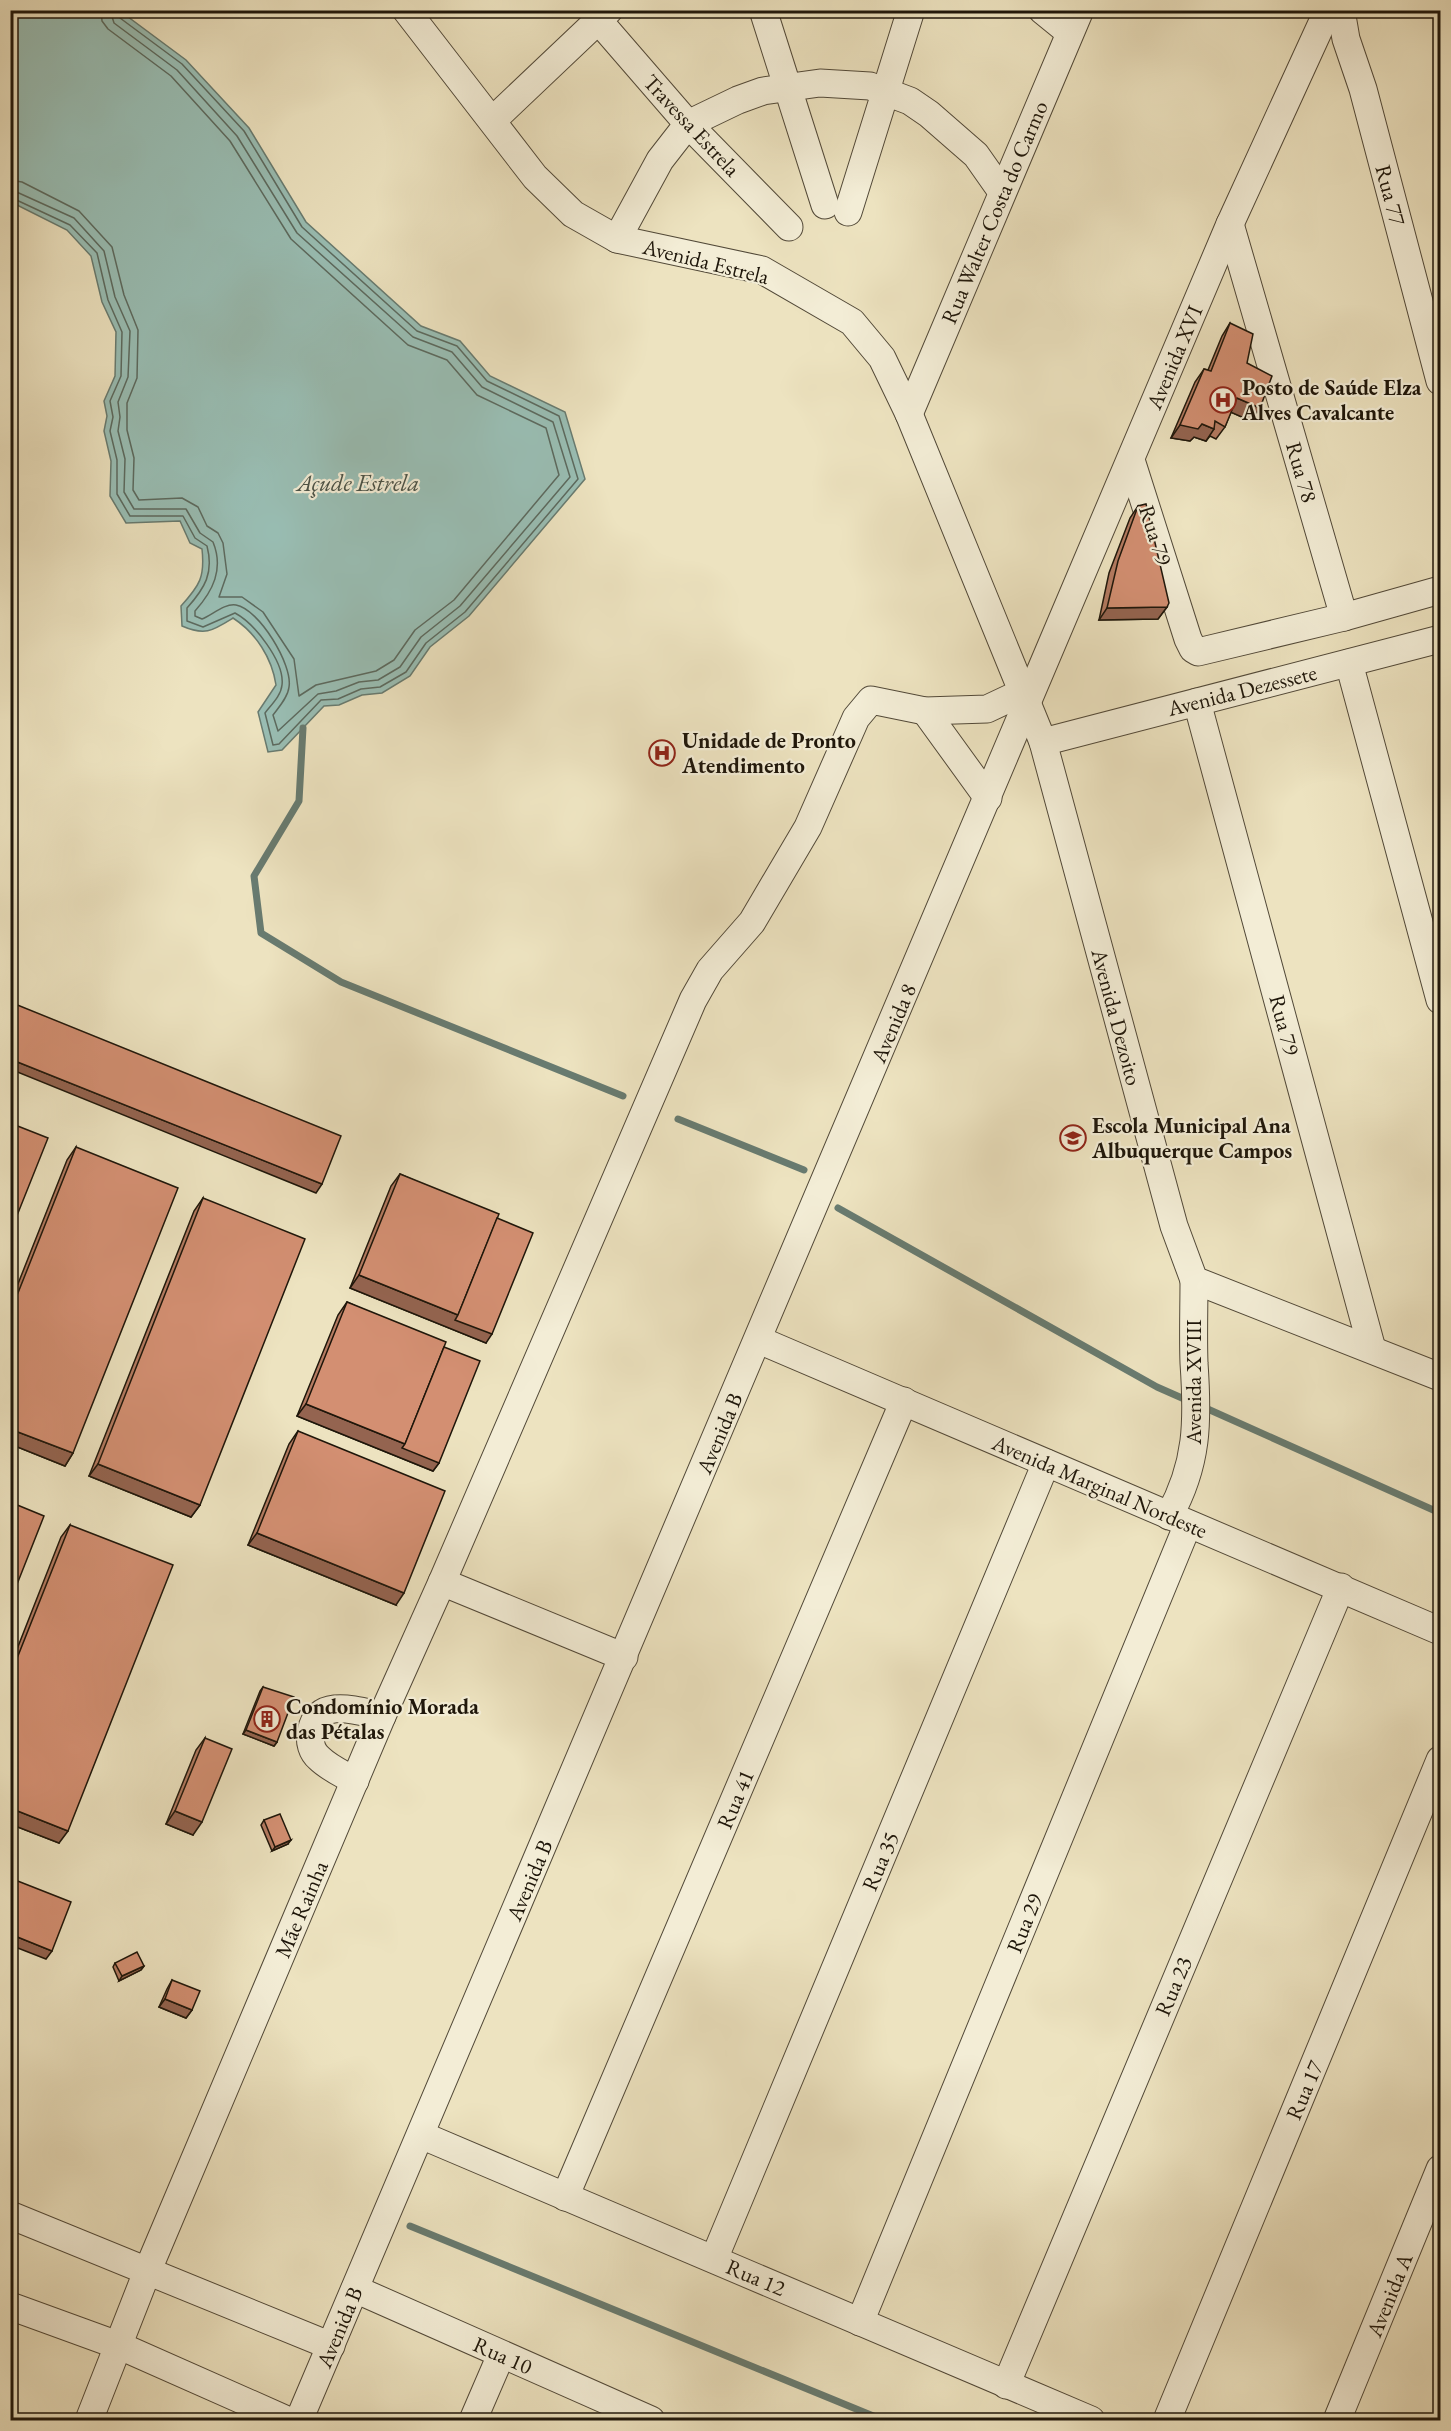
<svg xmlns="http://www.w3.org/2000/svg" width="1451" height="2431" font-family="'EB Garamond',serif">
  <style>
    .water { fill: #99beb4; stroke: #687b70; stroke-width: 1.5 }
    .lines { fill: none; stroke-linecap: round; stroke-linejoin: round }
    .shore { stroke: #5c6a5f; stroke-width: 1.5 }
    .stream { stroke: #687b70; stroke-width: 7 }
    .street-casing { stroke: #524938; stroke-width: 29 }
    .street { stroke: #f3edd6; stroke-width: 27 }
    .wall { fill: #b57b62; stroke: #1e160a; stroke-width: 1.5 }
    .shaded-wall { fill: #946450; stroke: #1e160a; stroke-width: 1.5 }
    .building { fill: #d38f72; stroke: #1e160a; stroke-width: 1.5 }
    .labels { text-anchor: middle; stroke-width: 4.5; stroke-linejoin: round; paint-order: stroke }
    .street-label { font-size: 22px; fill: #1e160a; stroke: #f3edd6 }
    .poi-label { font-size: 22px; font-weight: bold; fill: #1e160a; stroke: #f3edd6; text-anchor: start }
    .water-label { font-size: 24px; font-style: italic; fill: #495146; stroke: #f3edd6 }
  </style>
  <rect width="100%" height="100%" fill="#ede3c0"/>
  <filter id="stains"><feTurbulence type="fractalNoise" baseFrequency=".00333" numOctaves="4"/><feColorMatrix values="0 0 0 0 .2 0 0 0 0 .09 0 0 0 0 .02 0 0 0 .5 -.17"/></filter>
  <radialGradient id="worn" r=".72"><stop offset=".6" stop-color="#630" stop-opacity="0"/><stop offset="1" stop-color="#630" stop-opacity=".3"/></radialGradient>
  <path class="water" d="M 10,11 L 120,11 L 186,60 L 249,128 L 306,222 L 421,326 L 460,341 L 490,376 L 565,412 L 585,479 L 469,616 L 430,647 L 410,676 L 382,693 L 362,695 L 339,705 L 324,706 L 282,750 L 268,752 L 258,712 L 276,685 C 272,658 256,633 233,618 C 212,631 205,636 182,626 L 181,606 C 200,585 205,577 202,549 L 190,543 L 180,521 L 126,523 L 110,496 L 111,461 L 104,431 L 107,416 L 104,401 L 115,376 L 116,332 L 102,302 L 91,256 L 67,230 L 11,202 Z"/>
  <g class="lines">
    <g class="shore">
      <path d="M 10,180 L 22,182 L 79,211 L 112,247 L 124,295 L 138,330 L 137,378 L 127,403 L 127,430 L 134,458 L 133,490 L 139,500 L 182,498 L 198,507 L 207,526 L 218,533 L 223,543 L 227,574 L 219,597 L 242,597 L 263,612 L 294,659 L 299,696 L 316,685 L 376,671 L 394,660 L 415,630 L 454,600 L 559,475 L 546,428 L 477,395 L 447,360 L 408,345 L 291,239 L 230,141 L 171,76 L 108,29 L 102,21 L 101,10"/>
      <path d="M 10,189 L 74,218 L 104,251 L 115,297 L 130,331 L 128,377 L 118,402 L 120,417 L 118,431 L 125,459 L 124,492 L 134,509 L 186,509 L 200,533 L 213,542 C 224,569 213,591 195,611 L 195,616 L 202,619 C 212,615 225,603 236,605 C 259,609 293,665 289,687 C 288,697 279,707 273,715 L 278,731 L 318,694 L 336,691 L 359,682 L 378,680 L 400,667 L 421,637 L 460,606 L 570,477 L 553,422 L 482,387 L 452,352 L 413,337 L 297,233 L 237,136 L 177,70 L 114,23 L 110,10"/>
      <path d="M 10,197 L 70,225 L 97,253 L 108,300 L 122,332 L 121,376 L 110,401 L 113,417 L 110,431 L 117,460 L 117,494 L 130,516 L 183,516 L 195,538 L 207,546 C 214,573 205,588 187,608 L 187,621 L 203,627 L 235,613 C 254,623 285,662 282,685 C 281,696 271,705 265,713 L 273,745 L 279,744 L 321,700 L 338,699 L 361,689 L 380,687 L 406,672 L 426,643 L 465,612 L 578,479 L 559,416 L 487,381 L 457,346 L 417,331 L 302,227 L 244,131 L 182,64 L 120,18 L 117,10"/>
    </g>
    <g class="stream">
      <path d="M 303,728 L 299,801 L 254,876 L 261,933 L 341,982 L 623,1096"/>
      <path d="M 678,1119 L 804,1170"/>
      <path d="M 838,1208 L 1157,1387 L 1191,1402"/>
      <path d="M 1201,1406 L 1440,1513"/>
      <path d="M 410,2226 L 883,2420"/>
    </g>
    <g class="street-casing">
      <g id="street">
        <path d="M 406,10 L 535,177 L 573,214 L 617,239 L 762,270 L 852,322 L 882,358 L 909,414 L 1043,742 L 1174,1226 L 1194,1280 L 1440,1377"/>
        <path d="M 763,10 L 825,205"/>
        <path d="M 1042,10 L 1069,32"/>
        <path d="M 1341,10 L 1346,39 L 1363,89 L 1440,381"/>
        <path d="M 598,20 L 688,124 L 789,227"/>
        <path d="M 493,120 L 609,10"/>
        <path d="M 848,212 L 911,10"/>
        <path d="M 1230,224 L 1344,617"/>
        <path d="M 617,239 L 660,160 L 688,124 L 738,100 L 763,91 L 820,83 L 870,86 L 910,101 L 929,114 L 976,155 L 1002,192"/>
        <path d="M 909,414 L 1080,10"/>
        <path d="M 1131,460 L 1188,639 L 1193,649 L 1198,652 L 1344,617 L 1440,590"/>
        <path d="M 1349,663 L 1440,1000"/>
        <path d="M 1197,702 L 1372,1349"/>
        <path d="M 925,711 L 988,798"/>
        <path d="M 1043,742 L 1440,639"/>
        <path d="M 759,1340 L 1440,1631"/>
        <path d="M 1169,1516 C 1198,1464 1198,1421 1194,1363 C 1193,1336 1194,1308 1194,1280"/>
        <path d="M 442,1582 L 693,1000 L 710,970 L 752,922 L 808,827 L 856,718 L 871,700 L 925,711 L 987,709 L 1021,693"/>
        <path d="M 355,1781 C 343,1774 329,1768 319,1758 C 312,1752 309,1742 311,1732 C 317,1696 358,1711 382,1716"/>
        <path d="M 421,2135 L 1091,2420"/>
        <path d="M 565,2197 L 904,1401"/>
        <path d="M 10,2215 L 331,2346"/>
        <path d="M 714,2259 L 1046,1463"/>
        <path d="M 355,2289 L 651,2420"/>
        <path d="M 10,2306 L 120,2346 L 287,2420"/>
        <path d="M 860,2322 L 1188,1524"/>
        <path d="M 1006,2385 L 1341,1587"/>
        <path d="M 89,2420 L 147,2272 L 382,1716 L 442,1582 L 624,1657"/>
        <path d="M 299,2420 L 1230,224 L 1328,10"/>
        <path d="M 473,2420 L 501,2355"/>
        <path d="M 1167,2420 L 1440,1760"/>
        <path d="M 1337,2420 L 1440,2169"/>
      </g>
    </g>
    <use href="#street" class="street"/>
  </g>
  <g class="wall">
    <path d="M 1230,323 L 1247,363 L 1260,408 L 1251,421 L 1231,412 L 1225,427 L 1216,439 L 1210,436 L 1206,441 L 1194,437 L 1190,441 L 1171,438 L 1195,382 L 1204,369 L 1208,370 L 1222,336 Z"/>
    <path d="M 1138,506 L 1167,607 L 1158,619 L 1099,620 L 1109,573 L 1130,518 Z"/>
    <path d="M 76,1147 L 73,1453 L 65,1466 L 10,1444 L 10,1304 L 67,1160 Z"/>
    <path d="M 400,1174 L 497,1218 L 486,1343 L 350,1288 L 391,1186 Z"/>
    <path d="M 203,1198 L 200,1505 L 191,1517 L 89,1476 L 194,1211 Z"/>
    <path d="M 347,1302 L 444,1347 L 439,1463 L 433,1471 L 297,1416 L 338,1315 Z"/>
    <path d="M 298,1431 L 396,1605 L 248,1545 L 289,1444 Z"/>
    <path d="M 70,1525 L 59,1843 L 10,1824 L 10,1667 L 61,1537 Z"/>
    <path d="M 263,1687 L 277,1742 L 274,1746 L 243,1734 L 260,1691 Z"/>
    <path d="M 205,1738 L 193,1835 L 166,1824 L 196,1750 Z"/>
    <path d="M 264,1820 L 288,1844 L 272,1851 L 261,1825 Z"/>
    <path d="M 115,1963 L 144,1966 L 141,1970 L 119,1981 L 113,1967 Z"/>
    <path d="M 172,1980 L 192,2010 L 186,2018 L 159,2007 L 167,1989 Z"/>
  </g>
  <g class="shaded-wall">
    <path d="M 1237,398 L 1260,408 L 1251,421 L 1228,411 Z"/>
    <path d="M 1202,424 L 1214,429 L 1206,441 L 1194,437 L 1190,441 L 1171,438 L 1180,425 Z"/>
    <path d="M 1167,607 L 1158,619 L 1099,620 L 1107,608 Z"/>
    <path d="M 10,1059 L 322,1184 L 316,1193 L 10,1069 Z"/>
    <path d="M 359,1275 L 458,1315 L 492,1334 L 486,1343 L 350,1288 Z"/>
    <path d="M 306,1404 L 405,1444 L 439,1463 L 433,1471 L 297,1416 Z"/>
    <path d="M 10,1429 L 73,1453 L 65,1466 L 10,1444 Z"/>
    <path d="M 98,1464 L 200,1505 L 191,1517 L 89,1476 Z"/>
    <path d="M 257,1533 L 404,1593 L 396,1605 L 248,1545 Z"/>
    <path d="M 246,1730 L 277,1742 L 274,1746 L 243,1734 Z"/>
    <path d="M 10,1808 L 68,1831 L 59,1843 L 10,1824 Z"/>
    <path d="M 175,1811 L 202,1822 L 193,1835 L 166,1824 Z"/>
    <path d="M 291,1840 L 288,1844 L 272,1851 L 275,1847 Z"/>
    <path d="M 10,1934 L 52,1951 L 46,1959 L 10,1945 Z"/>
    <path d="M 144,1966 L 141,1970 L 119,1981 L 122,1976 Z"/>
    <path d="M 165,1999 L 192,2010 L 186,2018 L 159,2007 Z"/>
  </g>
  <g class="building">
    <path d="M 1230,323 L 1253,334 L 1247,363 L 1272,376 L 1260,408 L 1237,398 L 1225,427 L 1215,421 L 1214,429 L 1202,424 L 1198,429 L 1180,425 L 1204,369 L 1211,371 Z"/>
    <path d="M 1146,504 L 1169,603 L 1167,607 L 1107,608 L 1118,561 L 1138,506 Z"/>
    <path d="M 10,1002 L 341,1136 L 322,1184 L 10,1059 Z"/>
    <path d="M 10,1123 L 48,1138 L 10,1233 Z"/>
    <path d="M 76,1147 L 178,1188 L 73,1453 L 10,1429 L 10,1313 Z"/>
    <path d="M 400,1174 L 499,1214 L 458,1315 L 359,1275 Z"/>
    <path d="M 203,1198 L 305,1239 L 200,1505 L 98,1464 Z"/>
    <path d="M 497,1218 L 533,1233 L 492,1334 L 455,1320 L 458,1315 Z"/>
    <path d="M 347,1302 L 446,1342 L 405,1444 L 306,1404 Z"/>
    <path d="M 444,1347 L 480,1361 L 439,1463 L 402,1448 L 405,1444 Z"/>
    <path d="M 298,1431 L 445,1491 L 404,1593 L 257,1533 Z"/>
    <path d="M 10,1502 L 44,1516 L 10,1602 Z"/>
    <path d="M 70,1525 L 173,1565 L 68,1831 L 10,1808 L 10,1676 Z"/>
    <path d="M 263,1687 L 294,1697 L 277,1742 L 246,1730 Z"/>
    <path d="M 205,1738 L 232,1749 L 202,1822 L 175,1811 Z"/>
    <path d="M 280,1814 L 291,1840 L 275,1847 L 264,1820 Z"/>
    <path d="M 10,1878 L 71,1902 L 52,1951 L 10,1934 Z"/>
    <path d="M 137,1952 L 144,1966 L 122,1976 L 115,1963 Z"/>
    <path d="M 172,1980 L 200,1991 L 192,2010 L 165,1999 Z"/>
  </g>
  <defs>
    <g id="hospital-ring" transform="scale(1.35)"><circle r="9.5" fill="#f3edd6" stroke="#8f2418" stroke-width="1.5"/><path d="M-5-5h3v3.5h4V-5h3V5h-3V1.5h-4V5h-3Z" fill="#8f2418"/></g>
    <g id="school-ring" transform="scale(1.35)"><circle r="9.5" fill="#f3edd6" stroke="#8f2418" stroke-width="1.5"/><path d="M0-5L7-2L0 1L-7-2ZM-4 1L0 2.5L4 1V4Q0 6-4 4Z" fill="#8f2418"/></g>
    <g id="building-ring" transform="scale(1.35)"><circle r="9.5" fill="#f3edd6" stroke="#8f2418" stroke-width="1.5"/><path d="M-4-6H4V6H1V3H-1V6H-4ZM-2.5-4.3h1.7v1.8h-1.7ZM.8-4.3h1.7v1.8H.8ZM-2.5-1h1.7V.8h-1.7ZM.8-1h1.7V.8H.8Z" fill="#8f2418"/></g>
  </defs>
  <g fill-rule="evenodd">
    <use href="#hospital-ring" x="1223" y="400"/>
    <use href="#hospital-ring" x="662" y="753"/>
    <use href="#school-ring" x="1073" y="1138"/>
    <use href="#building-ring" x="267" y="1719"/>
  </g>
  <g class="labels">
    <g class="street-label">
      <text transform="translate(692 125) rotate(47)" y="8">Travessa Estrela</text>
      <text transform="translate(1391 195) rotate(75)" y="8">Rua 77</text>
      <text transform="translate(994 212) rotate(-67)" y="8">Rua Walter Costa do Carmo</text>
      <text transform="translate(706 261) rotate(14)" y="8">Avenida Estrela</text>
      <text transform="translate(1174 357) rotate(-67)" y="8">Avenida XVI</text>
      <text transform="translate(1302 472) rotate(74)" y="8">Rua 78</text>
      <text transform="translate(1156 535) rotate(72)" y="8">Rua 79</text>
      <text transform="translate(1242 690) rotate(-14)" y="8">Avenida Dezessete</text>
      <text transform="translate(1117 1017) rotate(75)" y="8">Avenida Dezoito</text>
      <text transform="translate(893 1023) rotate(-67)" y="8">Avenida 8</text>
      <text transform="translate(1285 1025) rotate(75)" y="8">Rua 79</text>
      <text transform="translate(1193 1382) rotate(-90)" y="8">Avenida XVIII</text>
      <text transform="translate(719 1433) rotate(-67)" y="8">Avenida B</text>
      <text transform="translate(1100 1486) rotate(23)" y="8">Avenida Marginal Nordeste</text>
      <text transform="translate(735 1799) rotate(-67)" y="8">Rua 41</text>
      <text transform="translate(880 1861) rotate(-67)" y="8">Rua 35</text>
      <text transform="translate(529 1880) rotate(-67)" y="8">Avenida B</text>
      <text transform="translate(301 1909) rotate(-67)" y="8">Mãe Rainha</text>
      <text transform="translate(1024 1923) rotate(-68)" y="8">Rua 29</text>
      <text transform="translate(1173 1986) rotate(-67)" y="8">Rua 23</text>
      <text transform="translate(1304 2090) rotate(-67)" y="8">Rua 17</text>
      <text transform="translate(756 2277) rotate(23)" y="8">Rua 12</text>
      <text transform="translate(1389 2295) rotate(-68)" y="8">Avenida A</text>
      <text transform="translate(339 2327) rotate(-67)" y="8">Avenida B</text>
      <text transform="translate(503 2355) rotate(24)" y="8">Rua 10</text>
    </g>
    <g class="poi-label">
      <text x="1242" y="395">Posto de Saúde Elza<tspan x="1242" dy="25">Alves Cavalcante</tspan></text>
      <text x="682" y="748">Unidade de Pronto<tspan x="682" dy="25">Atendimento</tspan></text>
      <text x="1092" y="1133">Escola Municipal Ana<tspan x="1092" dy="25">Albuquerque Campos</tspan></text>
      <text x="286" y="1714">Condomínio Morada<tspan x="286" dy="25">das Pétalas</tspan></text>
    </g>
    <g class="water-label">
      <text x="358" y="491">Açude Estrela</text>
    </g>
  </g>
  <rect width="1451" height="2431" fill="none" stroke="#ede3c0" stroke-width="36"/>
  <rect x="12" y="12" width="1427" height="2407" fill="none" stroke="#1e160a" stroke-width="3"/>
  <rect x="18" y="18" width="1415" height="2395" fill="none" stroke="#1e160a" stroke-width="1.5"/>
  <rect width="100%" height="100%" filter="url(#stains)"/>
  <rect width="100%" height="100%" fill="url(#worn)"/>
</svg>
